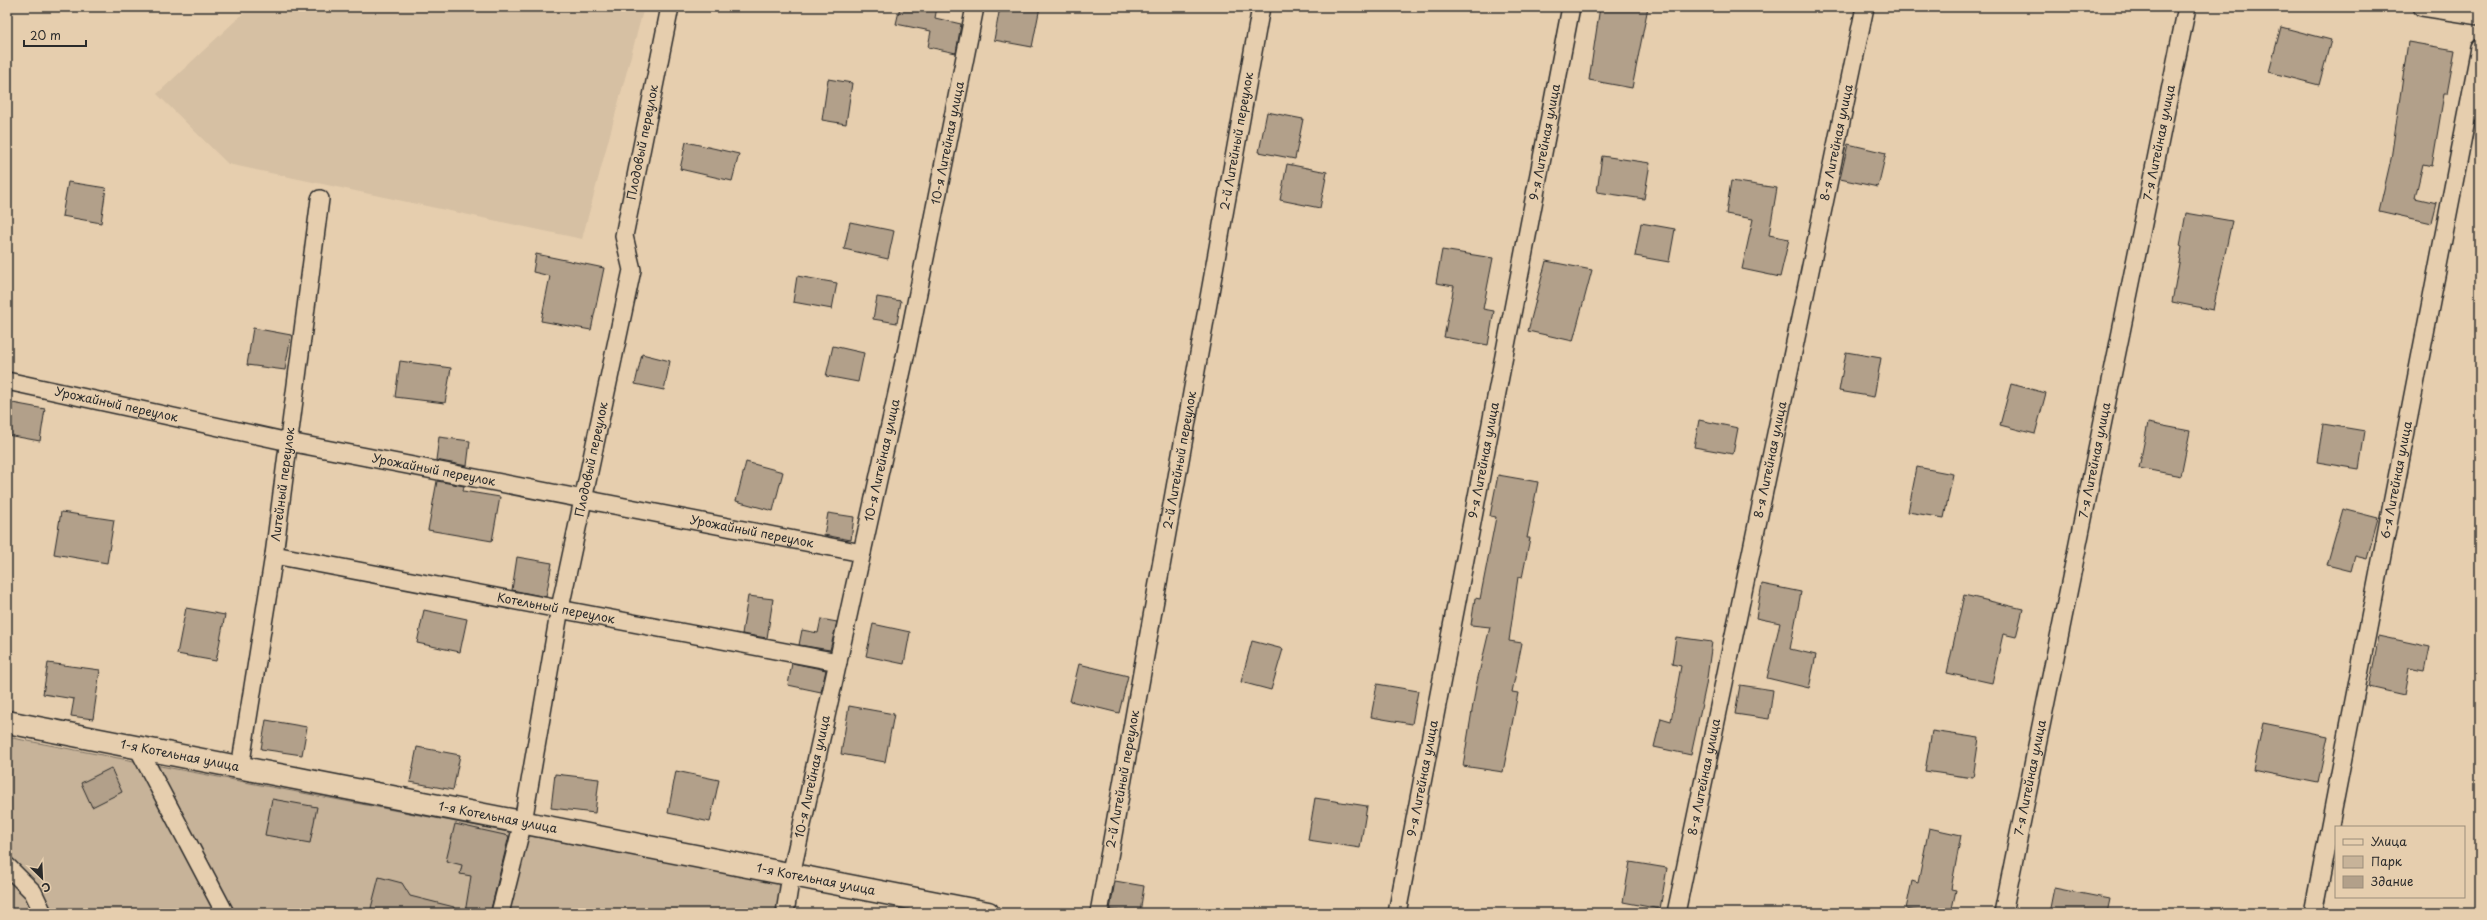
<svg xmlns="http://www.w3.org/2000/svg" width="2487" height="920" font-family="'Playpen Sans',sans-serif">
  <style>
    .built { fill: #d6c0a3 }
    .green { fill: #c7b399; stroke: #796f62 }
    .building { fill: #b2a08a; stroke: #2b2b2b }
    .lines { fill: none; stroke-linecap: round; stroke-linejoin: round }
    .street-casing { stroke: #2b2b2b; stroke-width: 20 }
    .secondary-casing { stroke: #2b2b2b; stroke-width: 25 }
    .street { stroke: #e6ceae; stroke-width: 17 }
    .secondary { stroke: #e6ceae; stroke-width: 22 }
    .labels { text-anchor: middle; stroke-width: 4; stroke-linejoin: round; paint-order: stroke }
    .street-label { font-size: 12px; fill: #2b2b2b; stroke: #e6ceae }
  </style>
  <rect width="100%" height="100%" fill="#e6ceae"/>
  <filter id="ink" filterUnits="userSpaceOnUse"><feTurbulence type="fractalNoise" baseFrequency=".025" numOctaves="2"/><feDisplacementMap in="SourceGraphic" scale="8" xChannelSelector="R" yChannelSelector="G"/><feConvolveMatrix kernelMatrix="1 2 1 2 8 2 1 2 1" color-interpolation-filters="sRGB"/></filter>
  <g filter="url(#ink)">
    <path class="built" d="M 250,7 L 644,7 L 582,239 L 228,164 L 157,94 Z"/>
    <path class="green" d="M 7,737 L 794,886 L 788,913 L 7,913 Z"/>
    <g class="building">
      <path d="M 900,7 L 937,7 L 935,18 L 961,24 L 956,53 L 928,47 L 931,31 L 896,24 Z"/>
      <path d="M 1000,7 L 1040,7 L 1032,47 L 994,40 Z"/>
      <path d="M 1600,7 L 1648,7 L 1632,88 L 1589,80 Z"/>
      <path d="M 2281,27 L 2331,40 L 2319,85 L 2269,72 Z"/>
      <path d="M 2408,42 L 2455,50 L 2447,94 L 2444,94 L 2432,166 L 2423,164 L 2415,198 L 2437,203 L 2432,223 L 2379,211 L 2391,159 Z"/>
      <path d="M 828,79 L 852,83 L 846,124 L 822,120 Z"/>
      <path d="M 1267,112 L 1303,119 L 1295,159 L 1259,152 Z"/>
      <path d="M 686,142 L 739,154 L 732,181 L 680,169 Z"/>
      <path d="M 1848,144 L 1886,153 L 1878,187 L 1840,179 Z"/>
      <path d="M 1602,156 L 1650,163 L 1644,199 L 1597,192 Z"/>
      <path d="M 1287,164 L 1327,172 L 1320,208 L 1280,200 Z"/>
      <path d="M 1731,181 L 1777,188 L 1769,235 L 1789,239 L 1780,277 L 1742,269 L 1753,219 L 1726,214 Z"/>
      <path d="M 68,182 L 106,188 L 101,223 L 62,216 Z"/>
      <path d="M 2186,213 L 2232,221 L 2213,310 L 2172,302 L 2182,247 L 2180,246 Z"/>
      <path d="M 850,222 L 894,231 L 888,259 L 844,249 Z"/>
      <path d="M 1641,223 L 1675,229 L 1669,262 L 1635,256 Z"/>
      <path d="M 1442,250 L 1493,258 L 1483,309 L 1494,311 L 1488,345 L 1444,337 L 1454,286 L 1436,283 Z"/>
      <path d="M 536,254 L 604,268 L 591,330 L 541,321 L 550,276 L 533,272 Z"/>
      <path d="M 1546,261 L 1592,270 L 1573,341 L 1528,331 Z"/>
      <path d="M 797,276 L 837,283 L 832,309 L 793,302 Z"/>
      <path d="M 877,297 L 901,301 L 897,323 L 873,319 Z"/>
      <path d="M 253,328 L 291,335 L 285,370 L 247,365 Z"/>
      <path d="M 833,346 L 864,353 L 858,382 L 826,376 Z"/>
      <path d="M 1846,352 L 1881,358 L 1874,397 L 1839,391 Z"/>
      <path d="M 642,354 L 670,361 L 664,390 L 635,384 Z"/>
      <path d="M 400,361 L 451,368 L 445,403 L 395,397 Z"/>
      <path d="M 2011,384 L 2046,393 L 2035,434 L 2000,425 Z"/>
      <path d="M 7,402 L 45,409 L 40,441 L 7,435 Z"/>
      <path d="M 1699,420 L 1738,428 L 1733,454 L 1694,447 Z"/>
      <path d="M 2148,423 L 2190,431 L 2181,476 L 2139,468 Z"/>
      <path d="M 2323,424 L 2365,431 L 2359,469 L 2317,462 Z"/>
      <path d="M 439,437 L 470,441 L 467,466 L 436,460 Z"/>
      <path d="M 746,462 L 783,472 L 773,511 L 736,501 Z"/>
      <path d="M 1917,467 L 1953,474 L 1944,518 L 1908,512 Z"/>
      <path d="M 1498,475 L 1538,482 L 1527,538 L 1530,538 L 1522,578 L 1518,577 L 1509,641 L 1522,643 L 1512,692 L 1518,693 L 1503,772 L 1463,766 L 1476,686 L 1490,627 L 1471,625 L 1475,598 L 1480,599 L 1496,517 L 1490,516 Z"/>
      <path d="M 437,481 L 464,486 L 463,491 L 500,497 L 492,541 L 428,530 Z"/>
      <path d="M 2343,509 L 2378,518 L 2367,559 L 2355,556 L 2351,571 L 2327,565 Z"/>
      <path d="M 61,512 L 114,520 L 107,563 L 54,554 Z"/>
      <path d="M 828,513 L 854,517 L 851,540 L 824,535 Z"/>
      <path d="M 517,557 L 552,563 L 546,597 L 512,590 Z"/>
      <path d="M 1762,584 L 1801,592 L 1790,649 L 1816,655 L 1809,688 L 1767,678 L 1780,623 L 1756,618 Z"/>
      <path d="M 1964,595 L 2023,609 L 2016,637 L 2003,634 L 1992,683 L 1947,673 Z"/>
      <path d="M 748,596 L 773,599 L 767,638 L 742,634 Z"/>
      <path d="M 186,608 L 225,615 L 216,661 L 177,654 Z"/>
      <path d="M 424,610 L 467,619 L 460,652 L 417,643 Z"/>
      <path d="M 821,619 L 837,622 L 830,650 L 799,645 L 802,630 L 818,633 Z"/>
      <path d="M 873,624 L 910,632 L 904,664 L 866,656 Z"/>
      <path d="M 2379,636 L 2430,647 L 2425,671 L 2409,668 L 2404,695 L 2369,687 Z"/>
      <path d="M 1676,637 L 1712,642 L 1706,685 L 1691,755 L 1654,747 L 1661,718 L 1671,721 L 1681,666 L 1672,664 Z"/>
      <path d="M 1252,641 L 1283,649 L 1271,690 L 1241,682 Z"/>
      <path d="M 48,663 L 100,670 L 93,719 L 71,716 L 74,699 L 43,694 Z"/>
      <path d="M 792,663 L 826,670 L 821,692 L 788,685 Z"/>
      <path d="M 1079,664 L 1128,676 L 1119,713 L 1070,701 Z"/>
      <path d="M 1377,684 L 1418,691 L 1412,724 L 1371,717 Z"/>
      <path d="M 1740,685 L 1773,690 L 1769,719 L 1735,714 Z"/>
      <path d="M 849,706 L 894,714 L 885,762 L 841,754 Z"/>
      <path d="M 266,720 L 307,727 L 302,755 L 261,749 Z"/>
      <path d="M 2263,723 L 2328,736 L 2318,783 L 2253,770 Z"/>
      <path d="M 1932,731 L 1979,738 L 1973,778 L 1925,771 Z"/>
      <path d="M 417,747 L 460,755 L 453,790 L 410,782 Z"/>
      <path d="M 111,768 L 122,792 L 92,807 L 81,783 Z"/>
      <path d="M 676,771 L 719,780 L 710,822 L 668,813 Z"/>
      <path d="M 555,774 L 599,779 L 595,813 L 551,808 Z"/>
      <path d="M 1315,798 L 1367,806 L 1360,848 L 1308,840 Z"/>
      <path d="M 272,799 L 317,807 L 310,843 L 265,835 Z"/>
      <path d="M 455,824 L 509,836 L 490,913 L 465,913 L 471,876 L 460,874 L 462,865 L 446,861 Z"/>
      <path d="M 1929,828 L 1961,835 L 1951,889 L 1956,890 L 1951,913 L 1925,913 L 1906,909 L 1912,881 L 1918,883 Z"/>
      <path d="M 1630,862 L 1667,868 L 1660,909 L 1623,902 Z"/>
      <path d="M 379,877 L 402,883 L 410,896 L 454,907 L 453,913 L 390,913 L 371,908 Z"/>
      <path d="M 1115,881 L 1144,886 L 1140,913 L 1110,910 Z"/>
      <path d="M 2054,888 L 2110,899 L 2107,913 L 2049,913 Z"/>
    </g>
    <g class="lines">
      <g class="street-casing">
        <g id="street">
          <path d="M 2422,7 L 2480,16"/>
          <path id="s1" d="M 7,381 L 289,442 L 862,553"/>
          <path id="s2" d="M 274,555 L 838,662"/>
          <path d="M 138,748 L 225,913"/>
          <path id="s3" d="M 240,768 L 274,555 L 320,199"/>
          <path d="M 7,866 L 33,892 L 43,913"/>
          <path id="s4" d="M 500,913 L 523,822 L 560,608 L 632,270 L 624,236 L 670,7"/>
          <path id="s5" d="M 785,913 L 791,875 L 907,348 L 975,7"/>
          <path id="s6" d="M 1099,913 L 1261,7"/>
          <path id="s7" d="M 1397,913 L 1571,7"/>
          <path id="s8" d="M 1676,913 L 1865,7"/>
          <path id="s9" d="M 2003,913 L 2187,7"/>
          <path id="s10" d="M 2313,913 L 2480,48"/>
        </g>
      </g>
      <g class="secondary-casing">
        <g id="secondary">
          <path id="s11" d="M 7,722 L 988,913"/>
        </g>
      </g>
      <use href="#street" class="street"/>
      <use href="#secondary" class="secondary"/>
    </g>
  </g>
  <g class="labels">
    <g class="street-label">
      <text dy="4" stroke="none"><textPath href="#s6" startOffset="784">2-й Литейный переулок</textPath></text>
      <text dy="4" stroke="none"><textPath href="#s7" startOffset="785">9-я Литейная улица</textPath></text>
      <text dy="4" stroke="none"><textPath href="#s9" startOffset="786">7-я Литейная улица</textPath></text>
      <text dy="4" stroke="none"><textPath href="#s4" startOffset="787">Плодовый переулок</textPath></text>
      <text dy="4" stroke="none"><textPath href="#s5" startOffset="787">10-я Литейная улица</textPath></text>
      <text dy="4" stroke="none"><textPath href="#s8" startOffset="787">8-я Литейная улица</textPath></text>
      <text dy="4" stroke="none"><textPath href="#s1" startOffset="112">Урожайный переулок</textPath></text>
      <text dy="4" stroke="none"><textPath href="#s4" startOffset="463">Плодовый переулок</textPath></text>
      <text dy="4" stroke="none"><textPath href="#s6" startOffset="460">2-й Литейный переулок</textPath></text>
      <text dy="4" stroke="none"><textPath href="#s7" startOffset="461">9-я Литейная улица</textPath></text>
      <text dy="4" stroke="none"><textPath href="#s8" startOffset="463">8-я Литейная улица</textPath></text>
      <text dy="4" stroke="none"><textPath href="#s9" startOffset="462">7-я Литейная улица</textPath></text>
      <text dy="4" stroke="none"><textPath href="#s5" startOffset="463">10-я Литейная улица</textPath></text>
      <text dy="4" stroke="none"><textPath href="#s1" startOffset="436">Урожайный переулок</textPath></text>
      <text dy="4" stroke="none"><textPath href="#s10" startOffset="441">6-я Литейная улица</textPath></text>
      <text dy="4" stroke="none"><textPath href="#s3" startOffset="287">Литейный переулок</textPath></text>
      <text dy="4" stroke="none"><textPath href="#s1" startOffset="760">Урожайный переулок</textPath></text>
      <text dy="4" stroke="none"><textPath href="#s2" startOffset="287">Котельный переулок</textPath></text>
      <text dy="4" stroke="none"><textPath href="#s11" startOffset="176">1-я Котельная улица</textPath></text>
      <text dy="4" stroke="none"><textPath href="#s5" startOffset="139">10-я Литейная улица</textPath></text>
      <text dy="4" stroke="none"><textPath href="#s8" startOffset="139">8-я Литейная улица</textPath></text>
      <text dy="4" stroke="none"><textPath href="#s7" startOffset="137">9-я Литейная улица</textPath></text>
      <text dy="4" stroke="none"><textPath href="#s9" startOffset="138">7-я Литейная улица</textPath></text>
      <text dy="4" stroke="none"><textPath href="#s6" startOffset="136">2-й Литейный переулок</textPath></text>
      <text dy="4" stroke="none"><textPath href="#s11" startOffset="500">1-я Котельная улица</textPath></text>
      <text dy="4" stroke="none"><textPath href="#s11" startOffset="824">1-я Котельная улица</textPath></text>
    </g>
  </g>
  <rect width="2487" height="920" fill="none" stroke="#e6ceae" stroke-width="24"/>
  <rect x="12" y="12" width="2463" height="896" fill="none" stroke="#2b2b2b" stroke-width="1.5" filter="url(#ink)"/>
  <rect x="2335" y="826" width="130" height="72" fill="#e6ceae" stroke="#9b8d7a"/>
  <rect x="2343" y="839" width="20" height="6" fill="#e6ceae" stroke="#9b8d7a"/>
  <text x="2371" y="846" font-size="12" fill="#2b2b2b">Улица</text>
  <rect x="2343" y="856" width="20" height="12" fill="#c7b399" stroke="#9b8d7a"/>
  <text x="2371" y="866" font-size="12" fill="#2b2b2b">Парк</text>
  <rect x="2343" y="876" width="20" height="12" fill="#b2a08a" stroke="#9b8d7a"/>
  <text x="2371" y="886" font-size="12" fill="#2b2b2b">Здание</text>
  <g transform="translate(42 878) rotate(156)" stroke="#e6ceae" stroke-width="3" paint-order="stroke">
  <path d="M0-3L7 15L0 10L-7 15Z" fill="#2b2b2b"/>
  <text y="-6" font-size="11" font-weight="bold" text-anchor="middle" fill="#2b2b2b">С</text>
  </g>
  <path d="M24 40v6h62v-6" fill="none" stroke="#2b2b2b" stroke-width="2"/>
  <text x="30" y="40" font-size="12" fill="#2b2b2b" stroke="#e6ceae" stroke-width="3" paint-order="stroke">20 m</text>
</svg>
